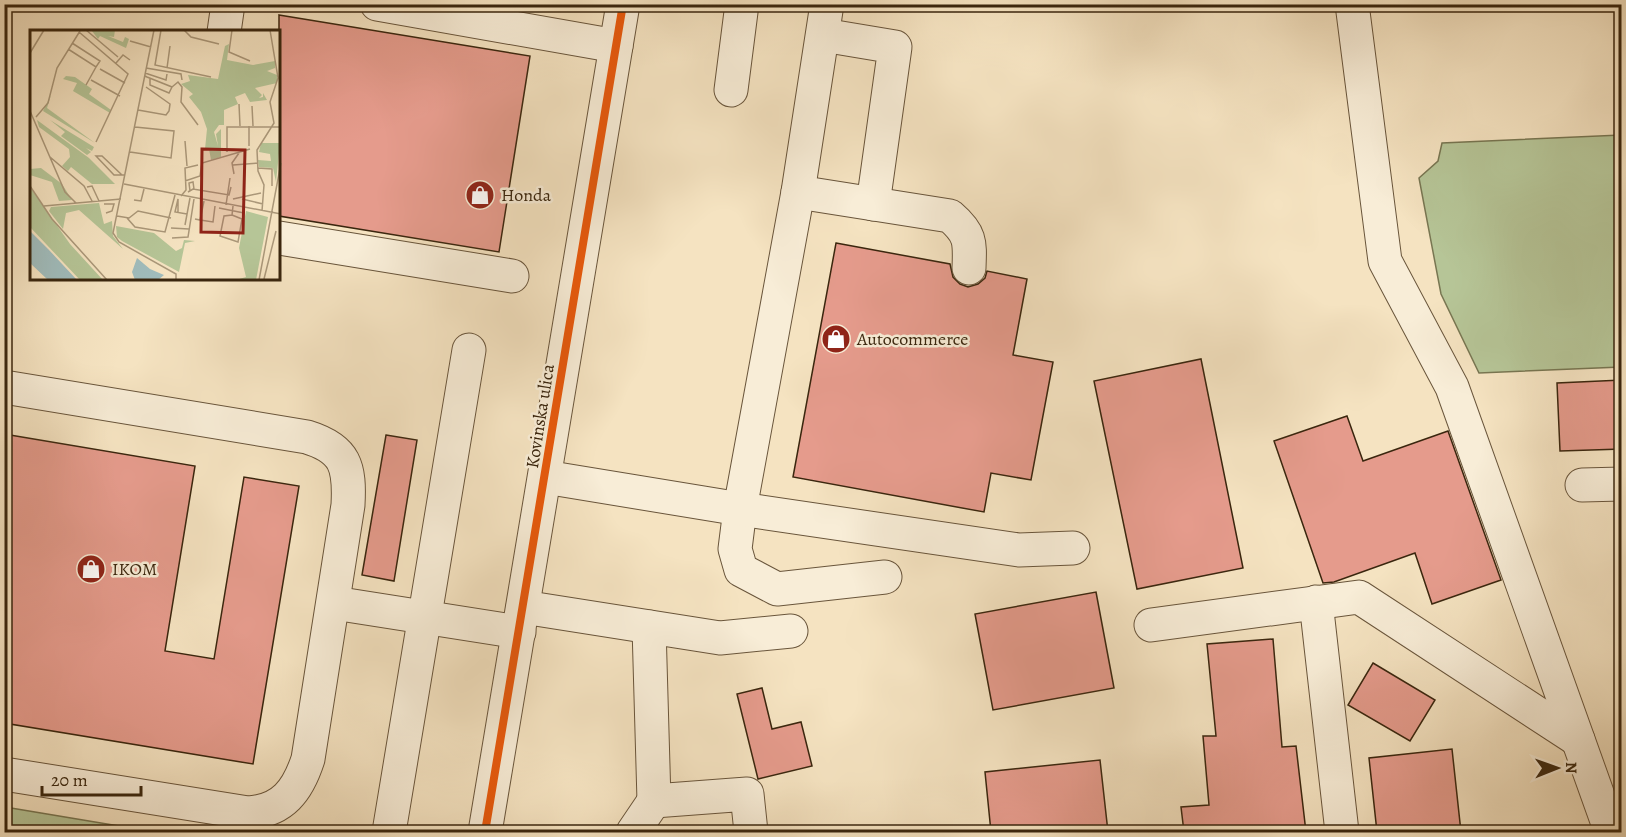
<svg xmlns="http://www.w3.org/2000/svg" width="1626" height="837" font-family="Alegreya,serif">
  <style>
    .green { fill: #b6c597; stroke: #787652; stroke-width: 1.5 }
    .building { fill: #e59b8c; stroke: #3a260e; stroke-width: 1.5 }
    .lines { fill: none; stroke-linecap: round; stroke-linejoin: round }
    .minor-casing { stroke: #69553b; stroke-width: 35 }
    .minor { stroke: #f8edd7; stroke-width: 33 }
    .cycleway-casing { stroke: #f8edd7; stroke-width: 11 }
    .cycleway { stroke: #e8590c; stroke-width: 8 }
    .labels { text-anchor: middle; stroke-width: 5; stroke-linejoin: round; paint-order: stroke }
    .poi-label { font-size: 18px; fill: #3a260e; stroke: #f8edd7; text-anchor: start }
    .street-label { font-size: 18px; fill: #3a260e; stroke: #f8edd7 }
    .inset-road { fill: none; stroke: #aa9779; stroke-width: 1.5 }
    .view { fill: #8f2418; fill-opacity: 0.15; stroke: #8f2418; stroke-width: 3 }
    .inset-edge { fill: none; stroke: #3a260e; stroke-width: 3 }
  </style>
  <rect width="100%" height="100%" fill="#f5e3c1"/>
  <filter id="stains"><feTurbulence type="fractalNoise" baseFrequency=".00333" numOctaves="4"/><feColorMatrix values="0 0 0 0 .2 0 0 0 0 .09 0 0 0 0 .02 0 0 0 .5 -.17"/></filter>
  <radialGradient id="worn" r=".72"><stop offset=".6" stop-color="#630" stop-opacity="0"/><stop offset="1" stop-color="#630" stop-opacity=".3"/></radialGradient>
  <g class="green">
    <path d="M 1621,135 L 1621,367 L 1479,373 L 1441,294 L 1419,178 L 1438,161 L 1442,143 Z"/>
    <path d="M 5,807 L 155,832 L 5,832 Z"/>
  </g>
  <g class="building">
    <path d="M 279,15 L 530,56 L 499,252 L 279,216 Z"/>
    <path d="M 836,243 L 950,264 L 953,277 L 960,284 L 968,287 L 978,284 L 985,278 L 987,271 L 1027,279 L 1013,355 L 1053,362 L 1031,480 L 991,473 L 984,512 L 793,477 Z"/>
    <path d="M 1201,359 L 1243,568 L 1137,589 L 1094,381 Z"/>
    <path d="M 1622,380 L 1622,449 L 1560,451 L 1557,383 Z"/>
    <path d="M 1347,416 L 1363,461 L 1448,431 L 1501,580 L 1432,604 L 1415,553 L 1334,582 L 1323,583 L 1274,441 Z"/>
    <path d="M 4,434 L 195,466 L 165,651 L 214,659 L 244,477 L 299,486 L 253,764 L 4,723 Z"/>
    <path d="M 386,435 L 417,440 L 394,581 L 362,575 Z"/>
    <path d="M 1096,592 L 1114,688 L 993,710 L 975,614 Z"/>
    <path d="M 1273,639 L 1282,747 L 1296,746 L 1306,832 L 1184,832 L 1181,807 L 1209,805 L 1203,736 L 1216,736 L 1207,644 Z"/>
    <path d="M 1373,663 L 1435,700 L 1410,741 L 1348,705 Z"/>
    <path d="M 762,688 L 772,729 L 801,722 L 812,766 L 758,779 L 737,694 Z"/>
    <path d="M 1452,749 L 1461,832 L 1377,832 L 1369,758 Z"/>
    <path d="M 1100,760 L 1108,832 L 991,832 L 985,772 Z"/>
  </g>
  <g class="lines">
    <g class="minor-casing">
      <g id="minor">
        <path d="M 377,4 L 616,46"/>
        <path d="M 827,4 L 798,192 L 740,509 L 735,549 L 741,570 L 777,589 L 885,577"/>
        <path d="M 1352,4 L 1385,261 L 1452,387 L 1611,832"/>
        <path d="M 224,32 L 228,4"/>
        <path d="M 823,35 L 895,47 L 873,204"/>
        <path d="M 731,90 L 742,4"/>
        <path d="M 798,192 L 950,216 C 971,234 970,242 969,268"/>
        <path d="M 279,238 L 512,276"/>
        <path d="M 4,387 L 307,437 C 346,449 350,467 348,505 L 308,759 C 298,790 283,811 248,813 L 4,774"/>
        <path d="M 545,477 L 740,509 L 1019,550 L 1073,548"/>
        <path d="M 1582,485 L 1622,484"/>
        <path d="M 1316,602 L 1342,832"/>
        <path d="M 334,603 L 519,632"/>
        <path d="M 523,607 L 720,638 L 791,631"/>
        <path d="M 1151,625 L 1359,597 L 1578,740"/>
        <path d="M 649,627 L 654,801 L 747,794 L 751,832"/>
        <path d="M 389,832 L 469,350"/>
        <path d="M 485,832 L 623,4"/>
        <path d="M 633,832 L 654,801"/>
      </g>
    </g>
    <use href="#minor" class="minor"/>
    <g class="cycleway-casing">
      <path id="cycleway" d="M 485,832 L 623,4"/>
    </g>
    <use href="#cycleway" class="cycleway"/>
  </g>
  <defs>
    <g id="shop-disc" transform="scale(1.5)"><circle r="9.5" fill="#8f2418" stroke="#f8edd7"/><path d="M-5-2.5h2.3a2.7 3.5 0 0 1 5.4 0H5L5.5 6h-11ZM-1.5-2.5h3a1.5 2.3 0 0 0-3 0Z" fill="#fff"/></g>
  </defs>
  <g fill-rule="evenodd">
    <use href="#shop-disc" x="480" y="195"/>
    <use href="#shop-disc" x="836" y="339"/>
    <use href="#shop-disc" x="91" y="569"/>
  </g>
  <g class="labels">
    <g class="poi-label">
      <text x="501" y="201">Honda</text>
      <text x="857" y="345">Autocommerce</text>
      <text x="112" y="575">IKOM</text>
    </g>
    <g class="street-label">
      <text transform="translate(540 416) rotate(-81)" y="6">Kovinska ulica</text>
    </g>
  </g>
  <g transform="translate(30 30)">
    <rect width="250" height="250" fill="#f5e3c1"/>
    <path d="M 85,0 L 84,7 L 78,6 L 93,12 L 95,7 L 99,9 L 96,18 L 70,6 L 68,9 L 62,1 ZM 199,14 L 197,30 L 223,35 L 245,31 L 245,38 L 237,41 L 247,45 L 247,53 L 225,58 L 232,65 L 229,68 L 233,67 L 233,63 L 237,70 L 220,72 L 215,63 L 205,67 L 208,74 L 194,80 L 194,95 L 189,95 L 184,102 L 188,116 L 186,104 L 191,99 L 191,127 L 181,130 L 179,119 L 175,119 L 177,99 L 171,82 L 159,67 L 163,64 L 151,54 L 160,51 L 158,45 L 188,49 L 195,16 ZM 36,46 L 45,47 L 62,59 L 59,64 L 81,80 L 80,83 L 43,61 L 47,53 L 33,49 ZM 21,65 L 17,78 L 65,113 L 13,81 ZM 7,90 L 59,128 L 85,154 L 62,154 L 41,137 L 38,141 L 32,136 L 40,127 L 39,119 L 9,97 ZM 20,90 L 64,117 L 62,121 L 56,118 L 61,122 L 57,125 L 31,106 L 35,102 ZM 231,113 L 250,113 L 246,152 L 243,138 L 229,137 L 228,130 L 241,131 L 240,124 L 229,122 ZM 11,138 L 32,154 L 42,170 L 29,171 L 22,152 L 0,145 L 0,139 ZM 0,157 L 40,214 L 73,250 L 50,250 L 0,197 ZM 69,173 L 74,194 L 82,191 L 83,206 L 93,219 L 49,180 L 36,183 L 33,199 L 19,181 L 21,177 ZM 216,181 L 238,187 L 226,250 L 206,250 L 216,247 L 209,218 ZM 86,196 L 124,203 L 146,221 L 152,218 L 154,210 L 165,211 L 155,213 L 149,242 L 92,211 L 87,207 Z" fill="#b6c597"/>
    <path d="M 0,201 L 19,220 L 47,250 L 18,250 L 0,233 ZM 107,228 L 120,239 L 134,245 L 128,250 L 105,250 L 102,242 Z" fill="#a0bcbc"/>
    <path class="inset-road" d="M 56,0 L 88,27M 124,0 L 83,203 L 89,212 L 146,244 L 146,250M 131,0 L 125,35 L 181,47M 154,0 L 161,7 L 189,14M 202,0 L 199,22 L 220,31M 49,2 L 98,44 L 66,112M 100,11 L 121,17M 38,19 L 66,37 L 70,31 L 42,13M 0,23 L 14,0M 86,33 L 93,25 L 100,30M 116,38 L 151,44 L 152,50M 137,38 L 140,16M 70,39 L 95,53M 115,43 L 136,50 L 137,44M 115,46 L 117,47 L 142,57 L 139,63 L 120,55 L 120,48M 61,50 L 90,66M 56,55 L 66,37M 142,57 L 148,52 L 152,57 L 151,72 L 168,95M 209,74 L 210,96M 222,76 L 223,96M 108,80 L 136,85 L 139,81 L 140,74 L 116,57M 0,81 L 35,162 L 46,173M 6,87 L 18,73 L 27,38 L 50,1M 219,96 L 219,116M 155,111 L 157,136M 100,122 L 141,128 L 144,101 L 105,97M 197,122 L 197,97 L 251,97M 20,127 L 54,156 L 62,171M 203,135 L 228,133M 228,138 L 242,139 L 242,156M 204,144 L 202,133 L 209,123M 92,145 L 72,126 L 66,126 L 84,145 L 95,145M 155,151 L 170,146 L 172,133 L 220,119M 94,154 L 251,184M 0,156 L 22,189 L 77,250M 57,157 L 62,156 L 69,171M 160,161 L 159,153 L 163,152 L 164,159M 158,162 L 163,159 L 199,165 L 201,157M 151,166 L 156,160 L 155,138 L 168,135M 203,169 L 231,163M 212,169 L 233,174M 104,170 L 111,171 L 114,159M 74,174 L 84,174 L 82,181 L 76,183M 196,175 L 200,148M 14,176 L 91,169M 189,178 L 214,183M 232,181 L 234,155 L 228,141 L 227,120 L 244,93 L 240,72 L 248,48 L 240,0M 148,183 L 148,169 L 145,182 L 157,184M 202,185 L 212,189 L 208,212 L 190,206 L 194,186 L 202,185 L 203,176M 87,186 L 99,188 L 108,181 L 141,188M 97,188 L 105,197 L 135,202 L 145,165M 165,189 L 170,190 L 174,171M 170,190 L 183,192 L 185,176M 155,195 L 160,168M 141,198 L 159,199M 142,208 L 158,207 L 164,169M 234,249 L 246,201M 229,250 L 251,133"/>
    <path class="view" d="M 172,119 L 215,120 L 213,203 L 171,202 Z"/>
    <rect width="250" height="250" class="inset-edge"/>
  </g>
  <rect width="1626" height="837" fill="none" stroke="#f5e3c1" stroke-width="24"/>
  <rect x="6" y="6" width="1614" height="825" fill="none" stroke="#3a260e" stroke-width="3"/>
  <rect x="12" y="12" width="1602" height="813" fill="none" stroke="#3a260e" stroke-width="1.5"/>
  <g transform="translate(1557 768) rotate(89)" stroke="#f8edd7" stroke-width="4.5" paint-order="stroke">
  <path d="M0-4.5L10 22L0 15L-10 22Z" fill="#3a260e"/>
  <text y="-9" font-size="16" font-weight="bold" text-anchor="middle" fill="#3a260e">N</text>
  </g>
  <path d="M42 786v9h99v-9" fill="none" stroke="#3a260e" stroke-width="3"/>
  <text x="51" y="786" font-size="18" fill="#3a260e" stroke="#f8edd7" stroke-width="4.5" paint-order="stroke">20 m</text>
  <rect width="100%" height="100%" filter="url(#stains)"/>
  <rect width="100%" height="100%" fill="url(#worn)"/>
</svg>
